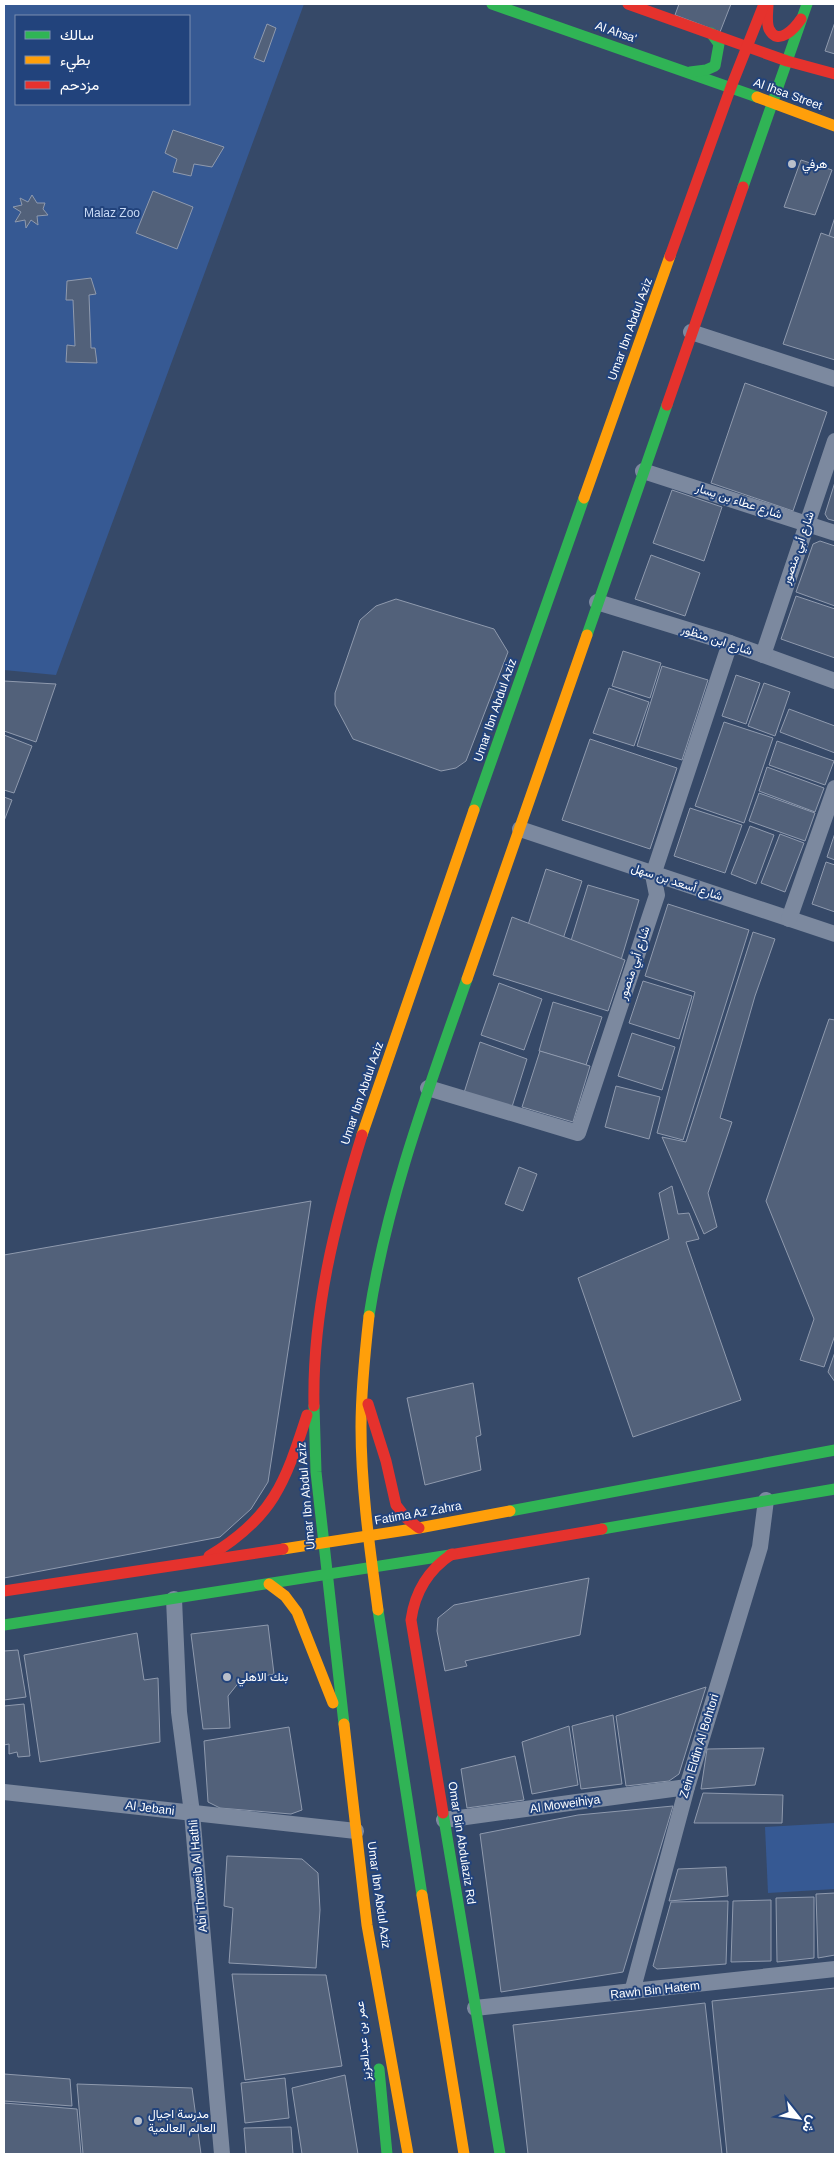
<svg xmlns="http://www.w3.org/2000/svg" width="839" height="2158" font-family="Arial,Vazirmatn,sans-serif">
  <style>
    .green { fill: #365993; fill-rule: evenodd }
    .building { fill: #52617a; stroke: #8f9aae }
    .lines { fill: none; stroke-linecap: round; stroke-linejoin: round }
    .street { stroke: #7c899f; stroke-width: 16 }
    .fast { stroke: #30b455; stroke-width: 11 }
    .slow { stroke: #ff9f0a; stroke-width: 11 }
    .jam { stroke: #e5322d; stroke-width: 11 }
    .poi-dot { fill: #b9bfca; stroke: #22437c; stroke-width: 2 }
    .labels { text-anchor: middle; stroke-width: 4; stroke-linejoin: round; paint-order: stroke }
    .street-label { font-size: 12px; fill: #fff; stroke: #22437c }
    .poi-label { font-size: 12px; fill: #fff; stroke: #22437c; text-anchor: start }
    .park-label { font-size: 12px; fill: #c9daf5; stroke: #22437c }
  </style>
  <rect width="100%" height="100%" fill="#364968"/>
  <g class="green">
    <path d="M 4,4 L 304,4 L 56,675 L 4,670 ZM 16,16 L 189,16 L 189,104 L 16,104 Z"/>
    <path d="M 835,1823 L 835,1889 L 768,1893 L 765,1827 Z"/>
  </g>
  <g class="building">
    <path d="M 679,4 L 731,4 L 720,32 L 675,15 Z"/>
    <path d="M 835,22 L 835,54 L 825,51 Z"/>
    <path d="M 267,24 L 276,28 L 264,62 L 254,58 Z"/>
    <path d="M 173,130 L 224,147 L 212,167 L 194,164 L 191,176 L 173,172 L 177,159 L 165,153 Z"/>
    <path d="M 801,160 L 832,170 L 815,215 L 784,207 Z"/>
    <path d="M 153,191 L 193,207 L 177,249 L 136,233 Z"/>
    <path d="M 32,195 L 37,203 L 45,203 L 43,209 L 48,215 L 37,216 L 38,225 L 31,220 L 26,228 L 25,220 L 15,222 L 21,212 L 13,207 L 22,205 L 20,198 L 28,202 Z"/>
    <path d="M 835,217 L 835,248 L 826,245 Z"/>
    <path d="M 821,233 L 835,238 L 835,360 L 783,344 Z"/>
    <path d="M 91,278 L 96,294 L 89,295 L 91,348 L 95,348 L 97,363 L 66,362 L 67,345 L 75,346 L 73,300 L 66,300 L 67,281 Z"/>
    <path d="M 745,383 L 827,412 L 793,511 L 711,483 Z"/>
    <path d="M 835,482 L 835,521 L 828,519 L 825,514 Z"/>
    <path d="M 672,490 L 722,507 L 704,561 L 653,543 Z"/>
    <path d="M 820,541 L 835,546 L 835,606 L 796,592 L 813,544 Z"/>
    <path d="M 651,555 L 700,573 L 685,616 L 635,599 Z"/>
    <path d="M 796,596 L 835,609 L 835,658 L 781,639 Z"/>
    <path d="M 396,599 L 494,629 L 508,652 L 466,761 L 456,768 L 441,771 L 353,739 L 335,705 L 335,693 L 360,620 L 376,606 Z"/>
    <path d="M 623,651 L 661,663 L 650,698 L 612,686 Z"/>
    <path d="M 662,666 L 708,680 L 682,760 L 637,746 Z"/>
    <path d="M 736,675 L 760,683 L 746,724 L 722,716 Z"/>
    <path d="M 4,681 L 56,684 L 36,742 L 4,731 Z"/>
    <path d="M 764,683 L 790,692 L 775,736 L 748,726 Z"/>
    <path d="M 609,688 L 649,702 L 634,746 L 593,733 Z"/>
    <path d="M 789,709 L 835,726 L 835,753 L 780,732 Z"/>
    <path d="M 724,722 L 773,738 L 744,823 L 695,806 Z"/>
    <path d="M 4,735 L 32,746 L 14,793 L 4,790 Z"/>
    <path d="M 590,739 L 677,768 L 650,849 L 562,820 Z"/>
    <path d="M 777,741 L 834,761 L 825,785 L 769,765 Z"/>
    <path d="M 767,767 L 824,788 L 815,812 L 759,791 Z"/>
    <path d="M 759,793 L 815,813 L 805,841 L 749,821 Z"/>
    <path d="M 4,797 L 12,800 L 4,821 Z"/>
    <path d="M 690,808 L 742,825 L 725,873 L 674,856 Z"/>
    <path d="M 750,826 L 774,835 L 756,884 L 731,874 Z"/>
    <path d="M 835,833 L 835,860 L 827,857 Z"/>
    <path d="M 780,834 L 804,843 L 785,892 L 761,883 Z"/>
    <path d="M 826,862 L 835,865 L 835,912 L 812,904 Z"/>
    <path d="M 546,869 L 582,881 L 563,939 L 527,928 Z"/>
    <path d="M 588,885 L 639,900 L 621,960 L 570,944 Z"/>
    <path d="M 668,904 L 749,930 L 683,1140 L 657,1133 L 695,992 L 645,976 Z"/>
    <path d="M 512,917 L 625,960 L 608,1011 L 493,975 Z"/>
    <path d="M 753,932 L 775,939 L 755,996 L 720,1118 L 732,1122 L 708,1193 L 717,1227 L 704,1234 L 662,1137 L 686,1142 Z"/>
    <path d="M 643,981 L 692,996 L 679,1039 L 629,1023 Z"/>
    <path d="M 499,983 L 542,999 L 524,1050 L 481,1035 Z"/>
    <path d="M 553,1002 L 602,1017 L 586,1065 L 539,1051 Z"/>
    <path d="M 829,1019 L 835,1020 L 835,1335 L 824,1367 L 800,1360 L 814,1319 L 766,1201 Z"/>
    <path d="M 632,1033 L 675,1047 L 662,1090 L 618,1076 Z"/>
    <path d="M 480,1042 L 527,1059 L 511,1110 L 463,1096 Z"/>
    <path d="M 540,1051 L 590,1066 L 573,1122 L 522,1107 Z"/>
    <path d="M 616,1086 L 660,1097 L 649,1139 L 605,1127 Z"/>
    <path d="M 519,1167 L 537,1174 L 523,1211 L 505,1204 Z"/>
    <path d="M 672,1186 L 678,1214 L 689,1213 L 699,1239 L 686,1242 L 741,1400 L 633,1437 L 578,1278 L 669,1239 L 659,1193 Z"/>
    <path d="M 311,1201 L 268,1482 L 251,1509 L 220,1537 L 4,1578 L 4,1255 Z"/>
    <path d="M 835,1352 L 835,1382 L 828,1372 Z"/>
    <path d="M 473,1383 L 481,1435 L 476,1437 L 481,1470 L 425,1485 L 407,1398 Z"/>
    <path d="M 589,1578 L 580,1635 L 465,1661 L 467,1666 L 445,1671 L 437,1631 L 438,1618 L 454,1605 Z"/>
    <path d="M 268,1625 L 274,1674 L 240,1681 L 228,1696 L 230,1728 L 203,1729 L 191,1634 Z"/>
    <path d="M 137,1633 L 144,1680 L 158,1678 L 160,1742 L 40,1762 L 24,1655 Z"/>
    <path d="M 18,1650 L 26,1697 L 4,1700 L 4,1651 Z"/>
    <path d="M 706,1687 L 679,1774 L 669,1781 L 626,1786 L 616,1716 Z"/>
    <path d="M 24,1704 L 30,1756 L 18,1757 L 17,1752 L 9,1754 L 9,1744 L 4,1745 L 4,1706 Z"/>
    <path d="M 613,1715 L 622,1784 L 581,1789 L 572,1726 Z"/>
    <path d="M 569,1726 L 578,1785 L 532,1794 L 522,1742 Z"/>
    <path d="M 289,1727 L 302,1810 L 291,1814 L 220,1808 L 208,1802 L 204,1741 Z"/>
    <path d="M 764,1748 L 755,1785 L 701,1789 L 707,1749 Z"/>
    <path d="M 515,1756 L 524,1800 L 467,1808 L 461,1769 Z"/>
    <path d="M 703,1793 L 783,1795 L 782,1823 L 694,1823 Z"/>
    <path d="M 673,1806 L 623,1972 L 501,1992 L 480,1834 L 578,1815 Z"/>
    <path d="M 227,1856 L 302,1859 L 318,1873 L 320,1910 L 316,1968 L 229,1963 L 233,1908 L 224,1906 Z"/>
    <path d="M 726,1867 L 728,1896 L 669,1901 L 678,1869 Z"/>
    <path d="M 835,1893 L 835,1955 L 818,1958 L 816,1894 Z"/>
    <path d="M 814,1897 L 814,1958 L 777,1962 L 776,1898 Z"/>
    <path d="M 771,1900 L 771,1961 L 731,1962 L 733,1901 Z"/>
    <path d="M 728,1901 L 726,1964 L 657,1969 L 653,1966 L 671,1902 Z"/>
    <path d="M 232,1974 L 326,1975 L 342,2066 L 245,2080 Z"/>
    <path d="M 835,1988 L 835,2154 L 727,2154 L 712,2001 Z"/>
    <path d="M 705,2003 L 722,2154 L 528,2154 L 513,2025 Z"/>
    <path d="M 4,2074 L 70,2079 L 72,2106 L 4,2101 Z"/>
    <path d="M 345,2075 L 358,2154 L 302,2154 L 292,2088 Z"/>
    <path d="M 285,2078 L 289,2118 L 245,2123 L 241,2083 Z"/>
    <path d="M 77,2084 L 192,2088 L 201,2154 L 83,2154 Z"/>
    <path d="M 4,2103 L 77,2109 L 81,2154 L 4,2154 Z"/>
    <path d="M 291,2127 L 293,2154 L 246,2154 L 244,2128 Z"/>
  </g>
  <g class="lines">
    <g class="street">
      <path d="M 691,332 L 835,379"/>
      <path d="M 643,471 L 835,533"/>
      <path d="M 597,602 L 730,643 L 835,681"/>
      <path d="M 763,655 L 835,441"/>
      <path d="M 520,829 L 835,934"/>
      <path d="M 789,919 L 835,788"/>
      <path d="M 428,1088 L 578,1133 L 657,895 L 653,875 L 730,643"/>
      <path d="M 174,1599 L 179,1712 L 192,1813 L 222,2154"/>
      <path d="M 4,1792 L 356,1831"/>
      <path d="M 444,1820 L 687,1787"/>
      <path d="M 632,1992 L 687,1787 L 760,1547 L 766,1500"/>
      <path d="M 475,2008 L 835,1969"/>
    </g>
    <g class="fast">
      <path d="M 492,4 L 757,97"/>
      <path d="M 690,72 L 706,70 L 715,66 L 719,44 L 711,33"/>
      <path d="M 743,187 L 807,4"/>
      <path d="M 587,635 L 667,405"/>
      <path d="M 474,810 L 584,498"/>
      <path d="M 369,1316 C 387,1199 428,1090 467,979"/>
      <path d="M 314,1406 L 316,1472 L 344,1724"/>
      <path d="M 510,1511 L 835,1450"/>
      <path d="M 602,1529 L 835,1489"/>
      <path d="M 378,1610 L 422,1895"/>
      <path d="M 4,1625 L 450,1555"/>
      <path d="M 443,1813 L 500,2154"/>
      <path d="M 379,2069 L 387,2154"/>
    </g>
    <g class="slow">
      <path d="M 757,97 L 835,126"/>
      <path d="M 584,498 L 670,256"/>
      <path d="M 467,979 L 587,635"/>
      <path d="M 362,1135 L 474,810"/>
      <path d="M 369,1316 C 365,1352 361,1389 361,1427 C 361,1488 370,1550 378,1610"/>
      <path d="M 283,1549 L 419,1528 L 510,1511"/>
      <path d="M 269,1584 L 285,1596 L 297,1612 L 333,1703"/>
      <path d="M 344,1724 L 367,1925 L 408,2154"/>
      <path d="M 422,1895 L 464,2154"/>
    </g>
    <g class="jam">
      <path d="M 628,4 L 787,61 L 835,74"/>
      <path d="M 768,4 C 768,12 766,22 769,29 C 778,47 795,28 801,19"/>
      <path d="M 670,256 L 731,87 L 764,4"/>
      <path d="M 667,405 L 743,187"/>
      <path d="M 368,1404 L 386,1461 L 396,1505 L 406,1518 L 419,1528"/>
      <path d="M 314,1406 C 312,1313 335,1222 362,1135"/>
      <path d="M 450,1555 L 602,1529"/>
      <path d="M 209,1556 C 273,1518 285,1483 307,1415"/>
      <path d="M 4,1591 L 283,1549"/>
      <path d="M 443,1813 L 411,1620 C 415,1591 428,1570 452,1554"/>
    </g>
  </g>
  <g class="poi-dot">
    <circle cx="792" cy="164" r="5"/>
    <circle cx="227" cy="1677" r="5"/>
    <circle cx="138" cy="2121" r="5"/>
  </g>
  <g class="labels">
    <g class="street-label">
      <text transform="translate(616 32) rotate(19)" y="4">Al Ahsa'</text>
      <text transform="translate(788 94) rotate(20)" y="4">Al Ihsa Street</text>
      <text transform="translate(630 329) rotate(-70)" y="4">Umar Ibn Abdul Aziz</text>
      <text transform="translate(739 501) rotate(18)" y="4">شارع عطاء بن يسار</text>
      <text transform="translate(798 548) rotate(-71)" y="4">شارع أبي منصور</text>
      <text transform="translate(717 640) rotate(18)" y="4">شارع ابن منظور</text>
      <text transform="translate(495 710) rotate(-71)" y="4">Umar Ibn Abdul Aziz</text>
      <text transform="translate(677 882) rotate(18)" y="4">شارع أسعد بن سهل</text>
      <text transform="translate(634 963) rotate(-72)" y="4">شارع أبي منصور</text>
      <text transform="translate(362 1093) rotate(-71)" y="4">Umar Ibn Abdul Aziz</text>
      <text transform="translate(306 1496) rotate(-95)" y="4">Umar Ibn Abdul Aziz</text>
      <text transform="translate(418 1513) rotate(-10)" y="4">Fatima Az Zahra</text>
      <text transform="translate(699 1746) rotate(-73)" y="4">Zein Eldin Al Bohtori</text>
      <text transform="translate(565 1804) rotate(-8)" y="4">Al Moweihiya</text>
      <text transform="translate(150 1808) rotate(7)" y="4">Al Jebani</text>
      <text transform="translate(462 1843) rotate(81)" y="4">Omar Bin Abdulaziz Rd</text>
      <text transform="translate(198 1876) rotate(-95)" y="4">Abi Thoweib Al Hathli</text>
      <text transform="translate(379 1895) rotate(82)" y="4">Umar Ibn Abdul Aziz</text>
      <text transform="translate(655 1990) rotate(-6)" y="4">Rawh Bin Hatem</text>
      <text transform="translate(363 2041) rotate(-95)" y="4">عمر بن عبدالعزيز</text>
    </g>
    <g class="poi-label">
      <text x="802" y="168">هرفي</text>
      <text x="237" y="1681">بنك الاهلي</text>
      <text x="148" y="2118">مدرسة اجيال<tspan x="148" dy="14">العالم العالمية</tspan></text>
    </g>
    <g class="park-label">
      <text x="112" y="217">Malaz Zoo</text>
    </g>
  </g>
  <rect width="839" height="2158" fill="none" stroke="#ffffff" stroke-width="10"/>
  <rect x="15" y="15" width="175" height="90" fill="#22437c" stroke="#7a8eb0"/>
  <rect x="25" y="31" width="25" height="8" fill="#30b455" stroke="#7a8eb0"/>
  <text x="60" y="40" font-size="15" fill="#ffffff">سالك</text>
  <rect x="25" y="56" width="25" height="8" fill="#ff9f0a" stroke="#7a8eb0"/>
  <text x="60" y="65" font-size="15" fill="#ffffff">بطيء</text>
  <rect x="25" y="81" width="25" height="8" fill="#e5322d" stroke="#7a8eb0"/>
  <text x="60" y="90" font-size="15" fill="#ffffff">مزدحم</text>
  <g transform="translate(799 2118) rotate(120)" stroke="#22437c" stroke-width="4" paint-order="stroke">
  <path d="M0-4L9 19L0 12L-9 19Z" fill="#ffffff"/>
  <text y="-8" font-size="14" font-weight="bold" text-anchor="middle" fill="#ffffff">ش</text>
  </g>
</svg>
